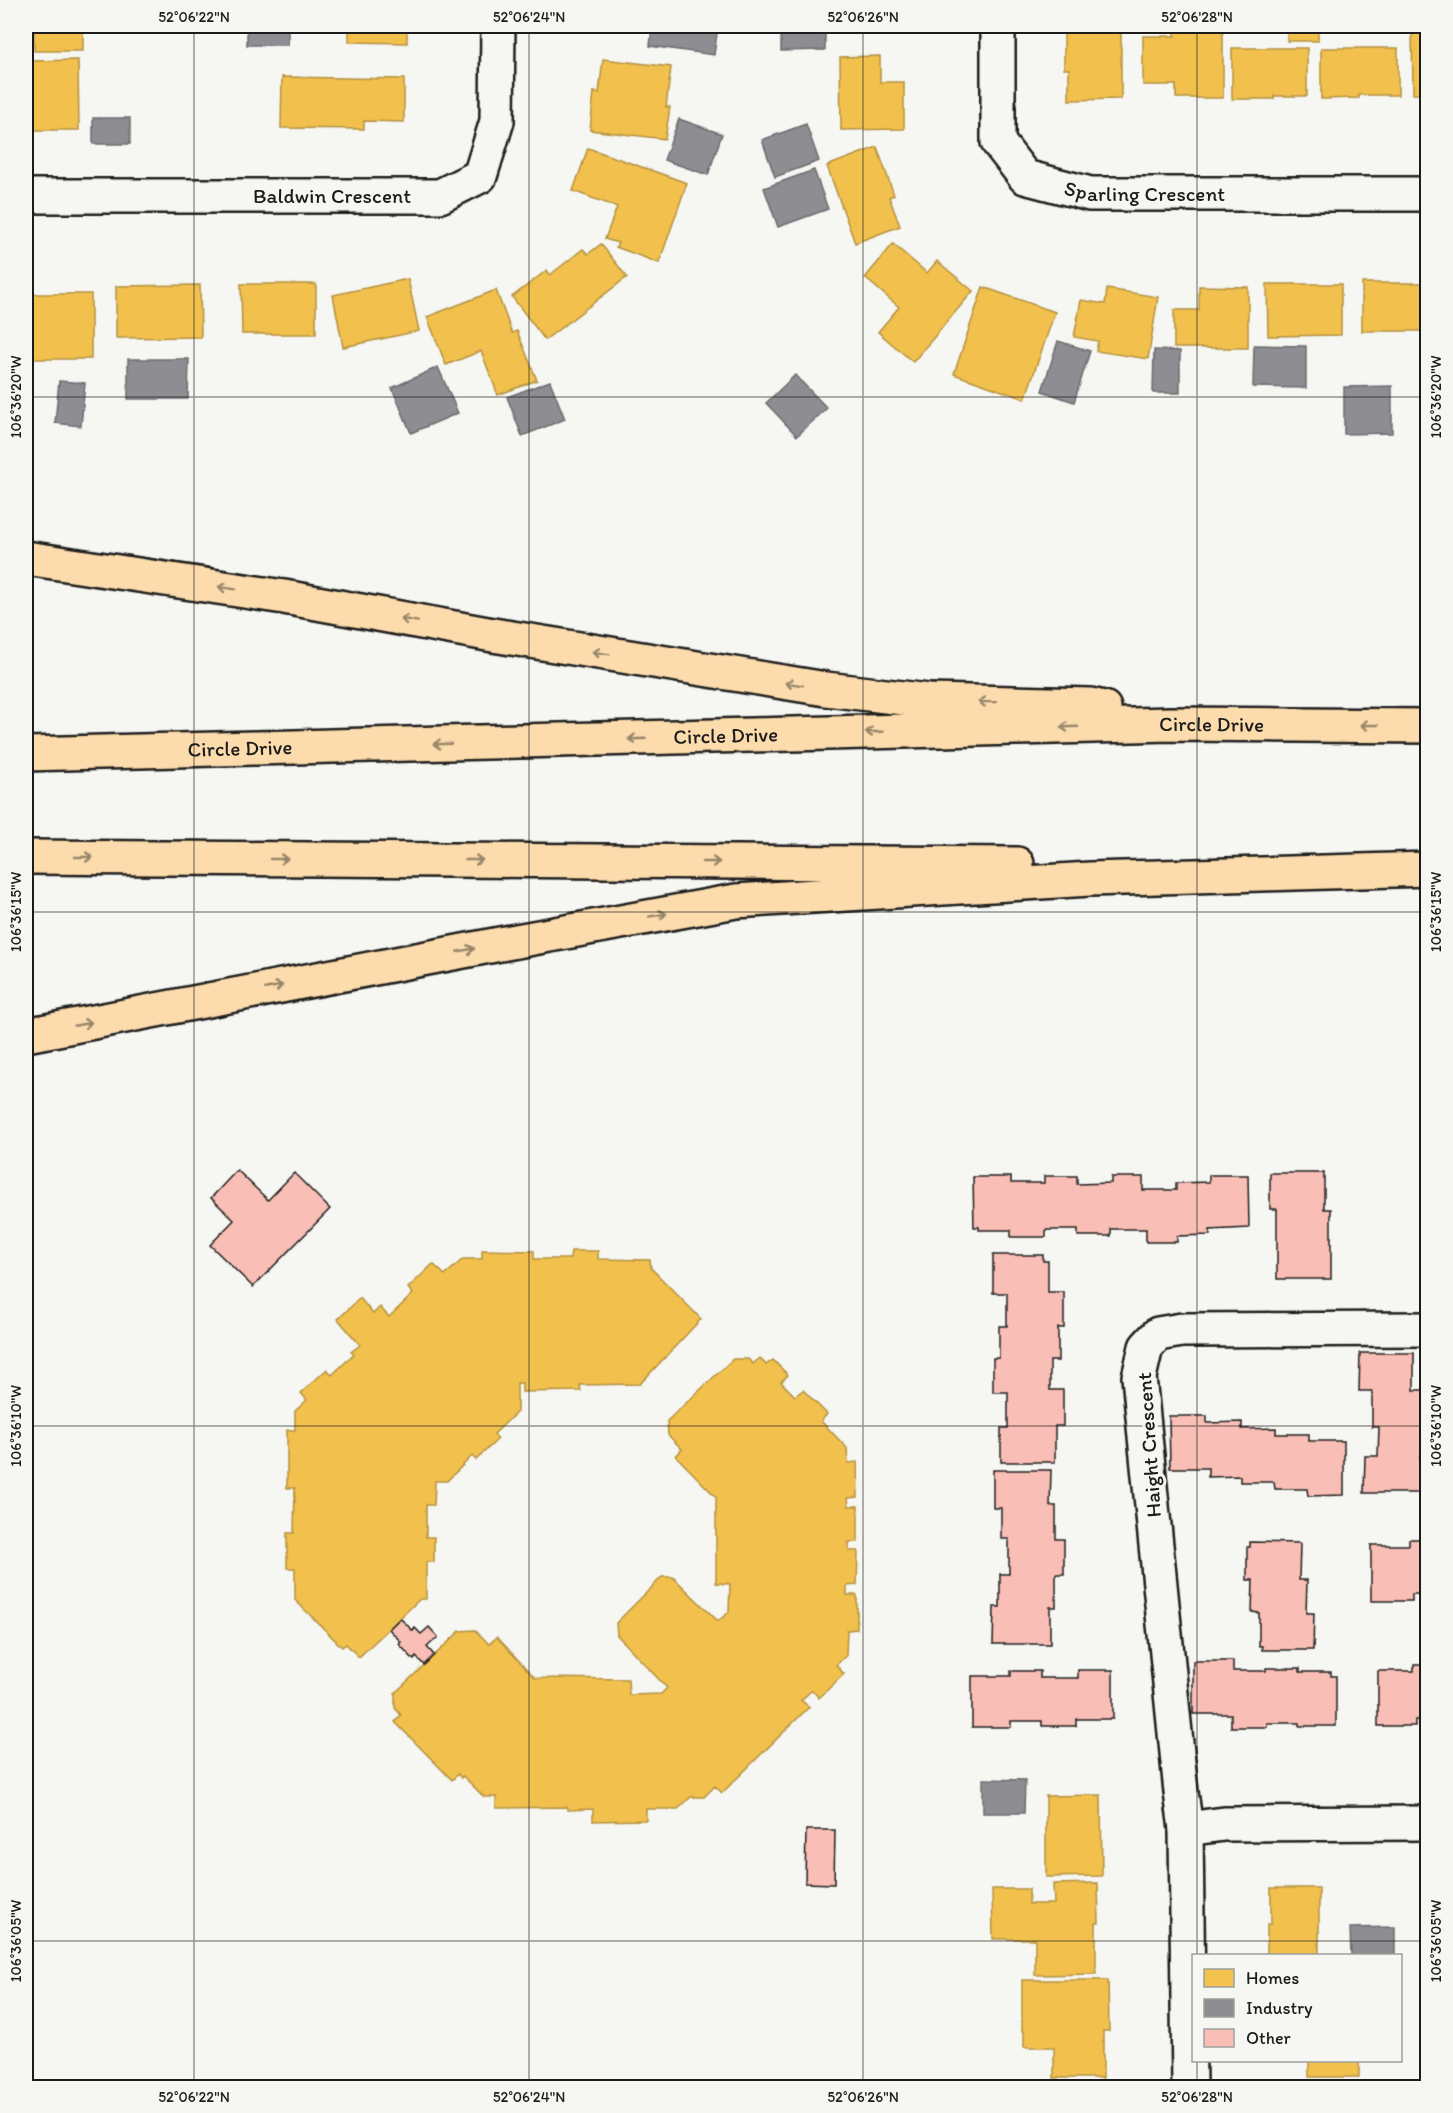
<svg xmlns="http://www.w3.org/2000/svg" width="1453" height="2113" font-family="Itim,sans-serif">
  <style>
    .homes { fill: #f2c14e; stroke: #b2903f; stroke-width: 1.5 }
    .industry { fill: #8d8d92; stroke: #6b6b6f; stroke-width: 1.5 }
    .building { fill: #f9beb5; stroke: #1c1c1c; stroke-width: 1.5 }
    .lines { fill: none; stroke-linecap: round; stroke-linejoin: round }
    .street-casing { stroke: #1c1c1c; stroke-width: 38 }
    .highway-casing { stroke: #1c1c1c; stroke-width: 38 }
    .street { stroke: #f6f6f2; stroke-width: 33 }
    .highway { stroke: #fcdcac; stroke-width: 33 }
    .oneway { stroke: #97866b }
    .ticks { fill: none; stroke: #1c1c1c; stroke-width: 1.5; stroke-opacity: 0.45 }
    .labels { text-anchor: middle; stroke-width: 6; stroke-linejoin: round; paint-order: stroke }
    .street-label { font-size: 21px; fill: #1c1c1c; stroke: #f6f6f2 }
    .neatline { fill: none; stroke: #1c1c1c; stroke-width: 2 }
    .ticks-label { font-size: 15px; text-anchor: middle; fill: #1c1c1c }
  </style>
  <rect width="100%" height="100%" fill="#f6f6f2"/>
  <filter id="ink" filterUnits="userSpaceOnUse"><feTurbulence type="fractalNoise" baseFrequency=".0167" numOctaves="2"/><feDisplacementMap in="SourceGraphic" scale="12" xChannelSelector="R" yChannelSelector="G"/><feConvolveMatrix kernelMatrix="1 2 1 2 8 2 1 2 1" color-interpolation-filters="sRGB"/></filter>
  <g filter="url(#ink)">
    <g class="homes">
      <rect x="34" y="26" width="49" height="25"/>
      <path d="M 349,26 L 407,26 L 407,43 L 349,42 Z"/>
      <path d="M 603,26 L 646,26 L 646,28 L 603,29 Z"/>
      <path d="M 843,26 L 881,26 L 881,30 L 843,31 Z"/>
      <path d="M 1064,26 L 1121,26 L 1121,99 L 1069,100 L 1069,69 L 1064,69 Z"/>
      <path d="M 1175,26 L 1223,26 L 1223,98 L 1176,98 L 1176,85 L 1143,85 L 1143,36 L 1175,36 Z"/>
      <rect x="1287" y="26" width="31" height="15"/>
      <path d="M 1412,27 L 1428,27 L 1428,94 L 1413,94 Z"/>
      <path d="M 1232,48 L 1307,48 L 1307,96 L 1274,96 L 1274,99 L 1232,99 Z"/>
      <path d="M 1321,48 L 1398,48 L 1398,95 L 1359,95 L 1359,98 L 1321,99 Z"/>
      <path d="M 880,56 L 880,82 L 904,82 L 904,129 L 841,130 L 840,57 Z"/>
      <path d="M 603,59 L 671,67 L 666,107 L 670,107 L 665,139 L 590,130 L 594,92 L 599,93 Z"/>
      <path d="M 78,60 L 79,130 L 31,130 L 30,61 Z"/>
      <path d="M 282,77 L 404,79 L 404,122 L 364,121 L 364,129 L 281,128 Z"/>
      <path d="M 877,147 L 894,195 L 889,197 L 900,226 L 855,243 L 827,166 Z"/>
      <path d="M 588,148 L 687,183 L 659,263 L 616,247 L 618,243 L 605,239 L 617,207 L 573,191 Z"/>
      <path d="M 601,244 L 627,277 L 545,340 L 512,297 L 547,270 L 550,275 L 583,249 L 588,254 Z"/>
      <path d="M 893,244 L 927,273 L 937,261 L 973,291 L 913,362 L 878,332 L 899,307 L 865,278 Z"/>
      <path d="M 408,279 L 419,331 L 343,347 L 333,295 Z"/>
      <rect x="1362" y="283" width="66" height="48"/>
      <path d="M 241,284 L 316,284 L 316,334 L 242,334 Z"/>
      <path d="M 1267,284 L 1341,284 L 1341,335 L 1268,336 Z"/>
      <path d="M 200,285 L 201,337 L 116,338 L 116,286 Z"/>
      <path d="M 1199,286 L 1248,287 L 1248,348 L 1174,348 L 1174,310 L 1199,310 Z"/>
      <path d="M 983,287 L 1055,312 L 1025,399 L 954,374 Z"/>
      <path d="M 1107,289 L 1158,297 L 1148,359 L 1096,351 L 1098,341 L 1074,337 L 1081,300 L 1105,304 Z"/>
      <path d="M 496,290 L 512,333 L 517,331 L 537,380 L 498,395 L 481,351 L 446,365 L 427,317 Z"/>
      <rect x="26" y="294" width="65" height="65"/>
      <path d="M 482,1250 L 534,1251 L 534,1259 L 570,1259 L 571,1251 L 598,1251 L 598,1259 L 650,1260 L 651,1268 L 701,1319 L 640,1384 L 580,1385 L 581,1391 L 522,1392 L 522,1383 L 517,1383 L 517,1412 L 494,1434 L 498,1439 L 476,1460 L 472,1456 L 447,1481 L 435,1481 L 434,1505 L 426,1505 L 426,1537 L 434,1537 L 434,1562 L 426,1562 L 426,1599 L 420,1599 L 359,1657 L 346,1644 L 342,1647 L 295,1600 L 295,1568 L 287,1568 L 287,1533 L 294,1533 L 295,1488 L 287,1488 L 287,1430 L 295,1430 L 295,1411 L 307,1400 L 301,1393 L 327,1369 L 332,1375 L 354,1354 L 351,1352 L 360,1345 L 338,1319 L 360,1298 L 373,1314 L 380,1307 L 389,1317 L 413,1294 L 408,1288 L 433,1264 L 445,1275 L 463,1259 L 482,1259 Z"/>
      <path d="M 760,1358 L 766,1365 L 773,1360 L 788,1375 L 781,1382 L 795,1396 L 803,1390 L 827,1414 L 821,1421 L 847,1448 L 848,1463 L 857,1462 L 858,1497 L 848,1498 L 849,1506 L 858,1506 L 858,1542 L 849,1542 L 849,1551 L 858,1551 L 857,1585 L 847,1586 L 847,1595 L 857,1595 L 857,1629 L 847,1630 L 846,1656 L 836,1665 L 844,1674 L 819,1698 L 812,1690 L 801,1700 L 809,1707 L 722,1793 L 715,1786 L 704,1797 L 691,1797 L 678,1809 L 646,1809 L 646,1820 L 593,1821 L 593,1809 L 567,1810 L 567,1807 L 496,1808 L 496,1797 L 484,1797 L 463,1776 L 461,1778 L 458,1774 L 452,1780 L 395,1722 L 401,1715 L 395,1708 L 395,1693 L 460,1631 L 475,1630 L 489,1644 L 497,1637 L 535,1678 L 628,1679 L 629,1695 L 661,1694 L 667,1688 L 617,1635 L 616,1623 L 662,1577 L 673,1577 L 718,1621 L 729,1612 L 730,1584 L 716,1583 L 716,1497 L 676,1456 L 682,1449 L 668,1435 L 667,1421 L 733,1359 L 748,1359 L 753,1364 Z"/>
      <path d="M 1101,1795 L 1102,1876 L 1046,1877 L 1046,1796 Z"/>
      <path d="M 1098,1883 L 1099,1923 L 1096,1923 L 1096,1974 L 1035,1975 L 1035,1939 L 993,1939 L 992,1889 L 1029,1889 L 1029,1904 L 1054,1904 L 1053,1884 Z"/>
      <path d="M 1271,1888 L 1319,1888 L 1319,1956 L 1267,1956 L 1267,1924 L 1271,1924 Z"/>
      <path d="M 1424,1912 L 1428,1912 L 1428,1960 L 1425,1960 Z"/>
      <path d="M 1022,1980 L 1108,1980 L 1109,2031 L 1103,2031 L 1103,2078 L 1054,2078 L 1054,2047 L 1024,2047 L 1024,2031 L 1022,2031 Z"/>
      <rect x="1309" y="2060" width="50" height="17"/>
      <rect x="1043" y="2084" width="57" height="4"/>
    </g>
    <g class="industry">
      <rect x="247" y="26" width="41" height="19"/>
      <path d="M 652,26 L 718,26 L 714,55 L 650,46 Z"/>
      <path d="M 781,26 L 825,26 L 825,50 L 781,51 Z"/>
      <rect x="93" y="118" width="37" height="26"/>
      <path d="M 679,119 L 722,134 L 708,175 L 664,160 Z"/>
      <path d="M 806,124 L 819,161 L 775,177 L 762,140 Z"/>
      <path d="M 814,170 L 828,209 L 778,227 L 764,188 Z"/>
      <path d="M 1058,341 L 1090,351 L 1074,402 L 1042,391 Z"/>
      <path d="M 1254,345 L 1306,346 L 1306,388 L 1253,387 Z"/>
      <path d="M 1154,350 L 1180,351 L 1180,393 L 1153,393 Z"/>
      <path d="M 128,359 L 189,359 L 188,399 L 128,399 Z"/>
      <path d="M 438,367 L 458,413 L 411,433 L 392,388 Z"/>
      <path d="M 795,375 L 827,408 L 797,436 L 766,403 Z"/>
      <path d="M 59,381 L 85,383 L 81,426 L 55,423 Z"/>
      <path d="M 550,381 L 565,419 L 522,436 L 507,397 Z"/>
      <path d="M 1392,386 L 1392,433 L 1344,434 L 1344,387 Z"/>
      <path d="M 983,1779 L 1025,1780 L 1024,1813 L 983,1813 Z"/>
      <path d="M 1395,1927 L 1395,1956 L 1351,1956 L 1350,1928 Z"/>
    </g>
    <g class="building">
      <path d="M 237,1170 L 268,1200 L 294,1173 L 330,1209 L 253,1287 L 210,1245 L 234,1220 L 211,1198 Z"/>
      <path d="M 1270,1173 L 1324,1173 L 1324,1209 L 1331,1209 L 1331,1279 L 1277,1279 L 1277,1209 L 1270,1209 Z"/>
      <path d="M 1209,1175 L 1248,1175 L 1249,1228 L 1210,1230 L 1210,1235 L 1177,1236 L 1177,1242 L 1146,1242 L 1146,1229 L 1111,1229 L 1111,1236 L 1078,1236 L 1078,1230 L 1046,1230 L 1046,1237 L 1011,1237 L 1011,1230 L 979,1230 L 979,1227 L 974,1227 L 973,1177 L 1011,1177 L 1011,1183 L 1044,1183 L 1044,1176 L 1077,1176 L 1077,1184 L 1111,1183 L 1111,1177 L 1143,1177 L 1143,1190 L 1176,1190 L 1176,1183 L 1209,1182 Z"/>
      <path d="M 993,1255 L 1043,1255 L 1043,1261 L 1048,1261 L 1048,1292 L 1064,1292 L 1064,1328 L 1058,1328 L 1058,1361 L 1050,1361 L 1050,1390 L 1063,1390 L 1063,1426 L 1055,1426 L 1055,1462 L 1001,1462 L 1001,1428 L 1008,1428 L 1008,1392 L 993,1392 L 993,1358 L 999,1358 L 999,1326 L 1007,1326 L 1007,1293 L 993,1293 Z"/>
      <path d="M 1360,1353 L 1414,1353 L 1414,1390 L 1428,1390 L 1428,1455 L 1420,1455 L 1420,1493 L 1364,1493 L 1365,1456 L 1378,1456 L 1379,1427 L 1372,1427 L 1372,1391 L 1359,1391 Z"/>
      <path d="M 1169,1416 L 1207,1416 L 1207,1423 L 1242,1422 L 1242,1429 L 1276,1428 L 1276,1434 L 1309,1434 L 1309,1441 L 1344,1441 L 1344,1495 L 1308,1496 L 1307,1489 L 1275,1489 L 1274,1482 L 1240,1482 L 1240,1476 L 1208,1477 L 1208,1468 L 1170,1468 Z"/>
      <path d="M 993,1470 L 1051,1470 L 1050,1506 L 1056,1506 L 1056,1539 L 1064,1539 L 1064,1574 L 1056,1574 L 1056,1607 L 1050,1607 L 1050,1644 L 993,1644 L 994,1607 L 1000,1607 L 1000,1574 L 1009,1574 L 1009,1539 L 1001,1539 L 1001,1508 L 993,1508 Z"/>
      <path d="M 1409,1539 L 1428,1539 L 1428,1594 L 1412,1594 L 1412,1601 L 1371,1601 L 1371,1545 L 1409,1545 Z"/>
      <path d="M 1250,1542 L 1300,1543 L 1299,1580 L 1307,1580 L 1306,1613 L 1314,1613 L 1313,1650 L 1262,1650 L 1262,1646 L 1259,1646 L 1259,1613 L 1252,1612 L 1253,1580 L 1247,1580 L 1247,1547 L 1250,1547 Z"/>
      <path d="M 400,1618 L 413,1631 L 415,1628 L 421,1634 L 429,1627 L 438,1637 L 427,1647 L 434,1655 L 424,1665 L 416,1657 L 414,1660 L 399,1644 L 401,1642 L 389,1629 Z"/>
      <path d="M 1193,1661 L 1233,1661 L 1233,1671 L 1266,1671 L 1266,1668 L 1300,1668 L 1300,1672 L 1331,1672 L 1331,1676 L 1336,1676 L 1336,1726 L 1299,1726 L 1299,1723 L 1267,1723 L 1267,1727 L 1231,1727 L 1231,1714 L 1193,1714 Z"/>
      <path d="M 1414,1664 L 1428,1664 L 1428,1720 L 1415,1720 L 1415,1726 L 1378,1726 L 1378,1671 L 1414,1671 Z"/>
      <path d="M 1078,1670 L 1113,1670 L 1113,1719 L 1076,1719 L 1076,1726 L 1042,1726 L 1042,1721 L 1011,1721 L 1011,1727 L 972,1727 L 972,1676 L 1011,1676 L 1011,1671 L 1040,1671 L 1040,1678 L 1078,1678 Z"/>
      <path d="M 806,1830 L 835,1830 L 834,1884 L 805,1883 Z"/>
    </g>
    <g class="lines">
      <g class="street-casing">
        <g id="street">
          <path id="s1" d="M 998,26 L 998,142 L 1025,177 L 1090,194 L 1428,194"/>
          <path id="s2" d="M 26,196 L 440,196 L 480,176 L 497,121 L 498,26"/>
          <path d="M 1186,1829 L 1181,1792 L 1139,1377 L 1146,1347 L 1158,1334 L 1182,1330 L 1428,1329"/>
          <path d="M 1189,2088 L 1186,1829 L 1224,1824 L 1428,1823"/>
        </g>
      </g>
      <g class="highway-casing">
        <g id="highway">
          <path d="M 26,558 L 284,597 L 493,635 L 826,689 L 929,701 L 1091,705 L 1104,708"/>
          <path id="s3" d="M 26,754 L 1170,724 L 1428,726"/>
          <path d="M 26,857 L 1017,864"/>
          <path d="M 26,1035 L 500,944 L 736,901 L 1090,879 L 1428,869"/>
        </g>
      </g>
      <use href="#street" class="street"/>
      <use href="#highway" class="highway"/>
    </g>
    <defs><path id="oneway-shaft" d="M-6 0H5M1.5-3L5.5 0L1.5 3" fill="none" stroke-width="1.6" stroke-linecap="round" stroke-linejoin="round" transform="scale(1.5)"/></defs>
    <g class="oneway">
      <use href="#oneway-shaft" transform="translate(227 588) rotate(-171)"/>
      <use href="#oneway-shaft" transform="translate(409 620) rotate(-170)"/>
      <use href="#oneway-shaft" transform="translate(601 653) rotate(-171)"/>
      <use href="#oneway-shaft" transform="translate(794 684) rotate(-171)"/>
      <use href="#oneway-shaft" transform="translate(987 702) rotate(-179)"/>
      <use href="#oneway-shaft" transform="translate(1369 725) rotate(-180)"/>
      <use href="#oneway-shaft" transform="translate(1069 727) rotate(178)"/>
      <use href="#oneway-shaft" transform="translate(874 732) rotate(178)"/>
      <use href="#oneway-shaft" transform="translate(637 739) rotate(178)"/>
      <use href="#oneway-shaft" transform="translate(442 744) rotate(178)"/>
      <use href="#oneway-shaft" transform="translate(84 857)"/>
      <use href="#oneway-shaft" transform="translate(279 859)"/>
      <use href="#oneway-shaft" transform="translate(474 860)"/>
      <use href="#oneway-shaft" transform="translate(711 862)"/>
      <use href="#oneway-shaft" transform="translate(658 915) rotate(-10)"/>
      <use href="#oneway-shaft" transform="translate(466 950) rotate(-11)"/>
      <use href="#oneway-shaft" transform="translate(274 987) rotate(-11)"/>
      <use href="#oneway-shaft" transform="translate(83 1024) rotate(-11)"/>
    </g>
  </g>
  <path class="ticks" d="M 194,26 L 194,2088M 529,26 L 529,2088M 863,26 L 863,2088M 1197,26 L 1197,1956M 26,397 L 1428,397M 26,912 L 1428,912M 26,1426 L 1428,1426M 26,1941 L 1428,1941M 1197,2060 L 1197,2088"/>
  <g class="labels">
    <g class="street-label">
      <text dy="7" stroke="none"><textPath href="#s1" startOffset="282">Sparling Crescent</textPath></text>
      <text dy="7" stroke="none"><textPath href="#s2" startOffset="306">Baldwin Crescent</textPath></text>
      <text dy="7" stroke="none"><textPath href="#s3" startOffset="1186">Circle Drive</textPath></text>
      <text dy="7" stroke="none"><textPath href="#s3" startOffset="700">Circle Drive</textPath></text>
      <text dy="7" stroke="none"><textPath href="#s3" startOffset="214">Circle Drive</textPath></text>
      <text transform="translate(1149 1445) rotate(-94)" y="7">Haight Crescent</text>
    </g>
  </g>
  <rect width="1453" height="2113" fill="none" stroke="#f6f6f2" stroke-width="66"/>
  <rect x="1192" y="1954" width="210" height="108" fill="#f6f6f2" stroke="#9f9f9c" stroke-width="1.5"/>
  <rect x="1204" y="1969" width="30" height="18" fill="#f2c14e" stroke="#9f9f9c" stroke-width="1.5"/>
  <text x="1246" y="1984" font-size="18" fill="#1c1c1c">Homes</text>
  <rect x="1204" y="1999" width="30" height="18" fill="#8d8d92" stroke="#9f9f9c" stroke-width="1.5"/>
  <text x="1246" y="2014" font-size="18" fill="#1c1c1c">Industry</text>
  <rect x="1204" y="2029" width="30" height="18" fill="#f9beb5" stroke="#9f9f9c" stroke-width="1.5"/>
  <text x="1246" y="2044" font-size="18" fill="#1c1c1c">Other</text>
  <rect x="33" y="33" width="1387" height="2047" class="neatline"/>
  <g class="ticks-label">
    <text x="194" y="22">52°06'22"N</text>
    <text x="529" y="22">52°06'24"N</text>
    <text x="863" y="22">52°06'26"N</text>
    <text x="1197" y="22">52°06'28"N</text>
    <text transform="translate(1436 397) rotate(-90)" y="5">106°36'20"W</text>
    <text transform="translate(16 397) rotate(-90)" y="5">106°36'20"W</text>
    <text transform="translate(16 912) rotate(-90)" y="5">106°36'15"W</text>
    <text transform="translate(1436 912) rotate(-90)" y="5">106°36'15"W</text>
    <text transform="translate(16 1426) rotate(-90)" y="5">106°36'10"W</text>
    <text transform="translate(1436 1426) rotate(-90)" y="5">106°36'10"W</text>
    <text transform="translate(16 1941) rotate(-90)" y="5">106°36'05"W</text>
    <text transform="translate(1436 1941) rotate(-90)" y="5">106°36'05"W</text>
    <text x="194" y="2102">52°06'22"N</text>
    <text x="529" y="2102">52°06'24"N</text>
    <text x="863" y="2102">52°06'26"N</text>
    <text x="1197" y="2102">52°06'28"N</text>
  </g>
</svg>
